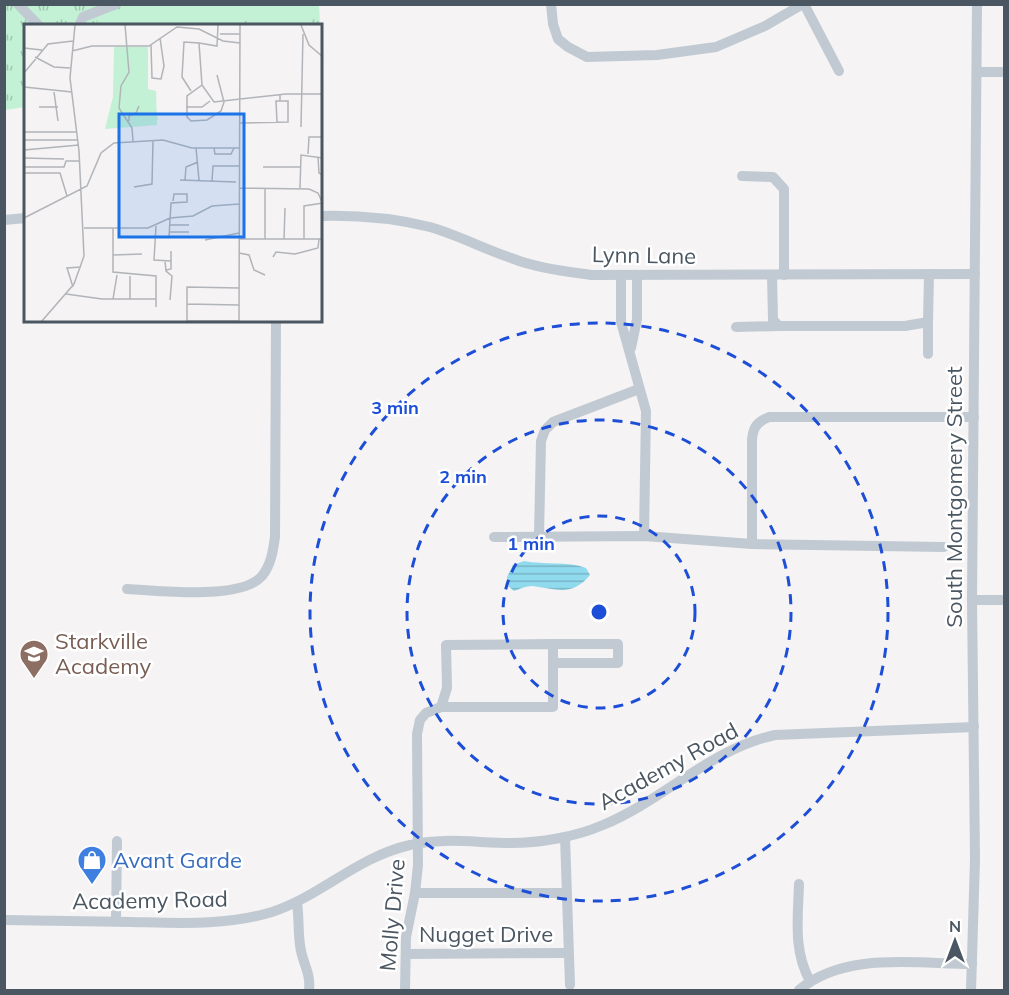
<svg xmlns="http://www.w3.org/2000/svg" width="1009" height="995" font-family="Mulish,sans-serif">
  <style>
    .park { fill: url(#park-tufts) }
    .garden { fill: #c3f1d5 }
    .water { fill: url(#water-rules) }
    .lines { fill: none; stroke-linecap: round; stroke-linejoin: round }
    .minor { stroke: #c1cad2; stroke-width: 10 }
    .ring { fill: none; stroke: #1d4ed8; stroke-width: 3; stroke-dasharray: 10 8 }
    .labels { text-anchor: middle; stroke-width: 5; stroke-linejoin: round; paint-order: stroke }
    .street-label { font-size: 22px; fill: #4a5661; stroke: #fff }
    .education-label { font-size: 22px; fill: #785e54; stroke: #fff; text-anchor: start }
    .shop-label { font-size: 22px; fill: #366cbe; stroke: #fff; text-anchor: start }
    .inset-road { fill: none; stroke: #b1b4b9; stroke-width: 1.5 }
    .view { fill: #1a73e8; fill-opacity: 0.15; stroke: #1a73e8; stroke-width: 3 }
    .inset-edge { fill: none; stroke: #4a5661; stroke-width: 3 }
    .centre { fill: #1d4ed8; stroke: #fff; stroke-width: 3 }
    .ring-label { font-size: 18px; text-anchor: middle; font-weight: bold; fill: #1d4ed8; stroke: #fff; stroke-width: 5; stroke-linejoin: round; paint-order: stroke }
  </style>
  <defs>
    <pattern id="park-tufts" width="24" height="20" patternUnits="userSpaceOnUse" patternTransform="scale(1.5)"><rect width="24" height="20" fill="#c3f1d5"/><path d="M3 7l-1-3M5 7V3M7 7l1-3M15 17l-1-3M17 17v-4M19 17l1-3" fill="none" stroke="#a0c6b0"/></pattern>
    <pattern id="water-rules" width="6" height="5" patternUnits="userSpaceOnUse" patternTransform="scale(1.5)"><rect width="6" height="5" fill="#90daee"/><path d="M0 2.5h6" fill="none" stroke="#78b4c4"/></pattern>
  </defs>
  <rect width="100%" height="100%" fill="#f5f3f3"/>
  <path class="park" d="M 4,5 L 319,5 L 320,25 L 26,26 L 25,107 L 5,110 Z"/>
  <g class="garden">
    <path d="M 146,5 L 241,5 L 244,25 L 98,25 L 96,13 Z"/>
    <path d="M 249,5 L 309,5 L 311,25 L 251,25 Z"/>
  </g>
  <path class="water" d="M 524,561 C 544,565 568,561 586,568 L 590,575 C 572,597 557,589 532,586 C 527,586 519,589 514,591 L 508,586 L 507,577 L 513,565 Z"/>
  <g class="lines">
    <g class="minor">
      <path d="M 18,4 L 39,26"/>
      <path d="M 551,4 L 553,24 L 558,39 L 568,47 L 587,57 L 657,55 L 716,47 L 765,26 L 803,4"/>
      <path d="M 804,4 L 839,71"/>
      <path d="M 79,26 L 83,17 L 116,4"/>
      <path d="M 977,72 L 1004,72"/>
      <path d="M 742,176 L 773,177 L 784,189 L 784,275"/>
      <path d="M 321,216 C 358,215 393,218 430,227 C 458,235 484,249 511,258 C 537,268 564,271 591,275 L 975,274"/>
      <path d="M 4,220 L 26,218"/>
      <path d="M 772,275 L 773,320 L 779,326 L 905,326 L 928,322 L 929,274"/>
      <path d="M 621,276 L 621,322 L 646,411 L 644,536"/>
      <path d="M 928,322 L 928,354"/>
      <path d="M 736,327 L 779,326"/>
      <path d="M 631,348 L 637,319 L 637,276"/>
      <path d="M 539,536 L 541,441 L 545,430 L 553,422 L 639,389"/>
      <path d="M 494,537 L 644,536 L 752,544 L 944,547"/>
      <path d="M 752,544 L 752,440 C 753,427 757,422 769,417 L 974,417"/>
      <path d="M 127,589 C 158,590 240,601 262,576 C 271,565 273,551 275,537 L 276,321"/>
      <path d="M 972,600 L 1004,600"/>
      <path d="M 553,644 L 618,644 L 618,663 L 553,663"/>
      <path d="M 565,837 L 570,985"/>
      <path d="M 799,884 C 798,918 793,951 810,981"/>
      <path d="M 415,893 L 566,893"/>
      <path d="M 297,902 C 299,916 298,930 300,945 C 302,963 311,972 309,990"/>
      <path d="M 4,920 C 47,921 89,921 132,922 C 178,923 226,926 272,912 C 321,896 357,857 410,845 C 442,837 478,843 510,843 C 540,843 575,837 603,825 C 664,800 710,749 775,735 L 974,727"/>
      <path d="M 116,921 L 117,841"/>
      <path d="M 406,954 L 567,953"/>
      <path d="M 405,990 L 406,937 L 415,893 L 418,865 L 417,734 L 420,720 L 426,713 L 441,707 L 553,707 L 553,644 L 446,645 L 447,688 L 441,707"/>
      <path d="M 799,990 C 845,951 916,964 972,964"/>
      <path d="M 971,990 L 975,859 L 972,600 L 977,4"/>
    </g>
  </g>
  <g class="ring">
    <circle cx="599" cy="612" r="96"/>
    <circle cx="599" cy="612" r="192"/>
    <circle cx="599" cy="612" r="289"/>
  </g>
  <defs>
    <g id="school-pin" transform="scale(1.5)"><path d="M0 17L-7.5 6A9.5 9.5 0 1 1 7.5 6Z" fill="#8d6e63" stroke="#fff"/><path d="M0-5L7-2L0 1L-7-2ZM-4 1L0 2.5L4 1V4Q0 6-4 4Z" fill="#fff"/></g>
    <g id="shop-pin" transform="scale(1.5)"><path d="M0 17L-7.5 6A9.5 9.5 0 1 1 7.5 6Z" fill="#3f7fe0" stroke="#fff"/><path d="M-5-2.5h2.3a2.7 3.5 0 0 1 5.4 0H5L5.5 6h-11ZM-1.5-2.5h3a1.5 2.3 0 0 0-3 0Z" fill="#fff"/></g>
  </defs>
  <g fill-rule="evenodd">
    <use href="#school-pin" x="34" y="654"/>
    <use href="#shop-pin" x="92" y="860"/>
  </g>
  <g class="labels">
    <g class="street-label">
      <text transform="translate(644 255) rotate(1)" y="8">Lynn Lane</text>
      <text transform="translate(954 497) rotate(-90)" y="8">South Montgomery Street</text>
      <text transform="translate(668 766) rotate(-29)" y="8">Academy Road</text>
      <text transform="translate(150 900) rotate(-1)" y="8">Academy Road</text>
      <text transform="translate(392 915) rotate(-85)" y="8">Molly Drive</text>
      <text x="486" y="942">Nugget Drive</text>
    </g>
    <g class="education-label">
      <text x="55" y="649">Starkville<tspan x="55" dy="25">Academy</tspan></text>
    </g>
    <g class="shop-label">
      <text x="113" y="868">Avant Garde</text>
    </g>
  </g>
  <g transform="translate(24 24)">
    <rect width="298" height="298" fill="#f5f3f3"/>
    <path d="M 90,23 L 124,23 L 124,65 L 132,67 L 133,101 L 81,105 L 89,73 Z" fill="#c3f1d5"/>
    <path d="M105 36a9 9 0 1 1 18 0a9 9 0 1 1-18 0ZM 115,47 L 120,53 L 120,73 L 113,74 L 108,69 L 107,53 ZM 125,85 L 132,85 L 134,96 L 108,100 L 107,91 L 124,88 L 125,93 Z" fill="#c3f1d5"/>
    <path class="inset-road" d="M 101,1 L 105,48 L 97,62 L 95,84 L 108,104 L 109,117M 277,1 L 285,21 L 299,33M 196,10 L 216,10M 175,19 L 193,22 L 194,1M 127,21 L 128,54 L 137,55 L 140,42 L 136,14M 0,24 L 18,26M 48,27 L 68,22 L 125,22 L 153,3 L 175,5 L 199,17 L 216,19M 11,33 L 30,43 L 46,44M 0,49 L 24,20 L 49,17M 178,61 L 163,72 L 163,93 L 167,97 L 183,96 L 197,87 L 200,78 L 193,51M 0,63 L 48,68M 167,67 L 158,53 L 160,18 L 175,19 L 178,61 L 190,78 L 262,70 L 299,70M 30,68 L 34,97M 15,83 L 34,83M 162,83 L 178,83 L 186,77M 105,97 L 105,92 L 112,89 L 115,82 L 113,86M 253,98 L 252,77 L 256,77 L 256,71M 216,99 L 264,98 L 264,77 L 256,77M 277,103 L 279,10M 0,108 L 53,108M 0,116 L 53,116M 172,124 L 175,156M 190,124 L 191,130 L 207,130 L 210,124M 0,126 L 55,121M 284,130 L 285,113 L 299,113M 294,133 L 295,149 L 299,151M 0,134 L 40,135M 0,143 L 40,143 L 42,137 L 55,137M 239,143 L 276,143M 0,149 L 36,149 L 43,172M 156,156 L 212,158M 161,156 L 162,143 L 174,138M 188,157 L 189,142 L 215,142M 110,163 L 128,160 L 129,117M 215,164 L 285,165 L 294,169 L 299,180M 276,164 L 277,131 L 299,134M 0,194 L 63,162 L 77,129 L 90,119 L 139,116 L 168,124 L 216,124M 146,201 L 165,201M 132,202 L 130,236 L 147,237M 60,204 L 124,204 L 146,194 L 169,192 L 188,182 L 215,180M 89,204 L 89,248 L 132,252 L 132,283M 145,208 L 165,208M 145,213 L 147,179 L 163,178 L 163,170 L 150,170 L 149,177M 215,215 L 299,215M 241,215 L 241,164M 260,215 L 261,184M 280,215 L 280,182 L 299,179M 181,216 L 215,209M 215,229 L 225,231 L 230,246 L 241,251M 89,231 L 118,230M 249,233 L 252,228 L 271,230 L 294,224 L 295,215M 141,237 L 142,247 L 148,252 L 146,276M 142,246 L 147,245 L 147,227M 106,252 L 106,275M 49,263 L 43,244 L 57,243M 42,270 L 78,275 L 132,275M 89,275 L 93,251M 163,280 L 215,281M 163,297 L 215,297M 17,298 L 50,260 L 60,232 L 55,127 L 46,54 L 51,1M 163,298 L 163,263 L 215,264M 215,298 L 216,1"/>
    <path class="view" d="M 95,90 L 220,90 L 220,213 L 95,213 Z"/>
    <rect width="298" height="298" class="inset-edge"/>
  </g>
  <circle cx="599" cy="612" r="9" class="centre"/>
  <g class="ring-label">
    <text x="395" y="414">3 min</text>
    <text x="463" y="483">2 min</text>
    <text x="531" y="550">1 min</text>
  </g>
  <rect width="1009" height="995" fill="none" stroke="#4a5661" stroke-width="12"/>
  <g transform="translate(955 941)" stroke="#ffffff" stroke-width="4.5" paint-order="stroke">
  <path d="M0-4.5L10 22L0 15L-10 22Z" fill="#4a5661"/>
  <text y="-9" font-size="16" font-weight="bold" text-anchor="middle" fill="#4a5661">N</text>
  </g>
</svg>
